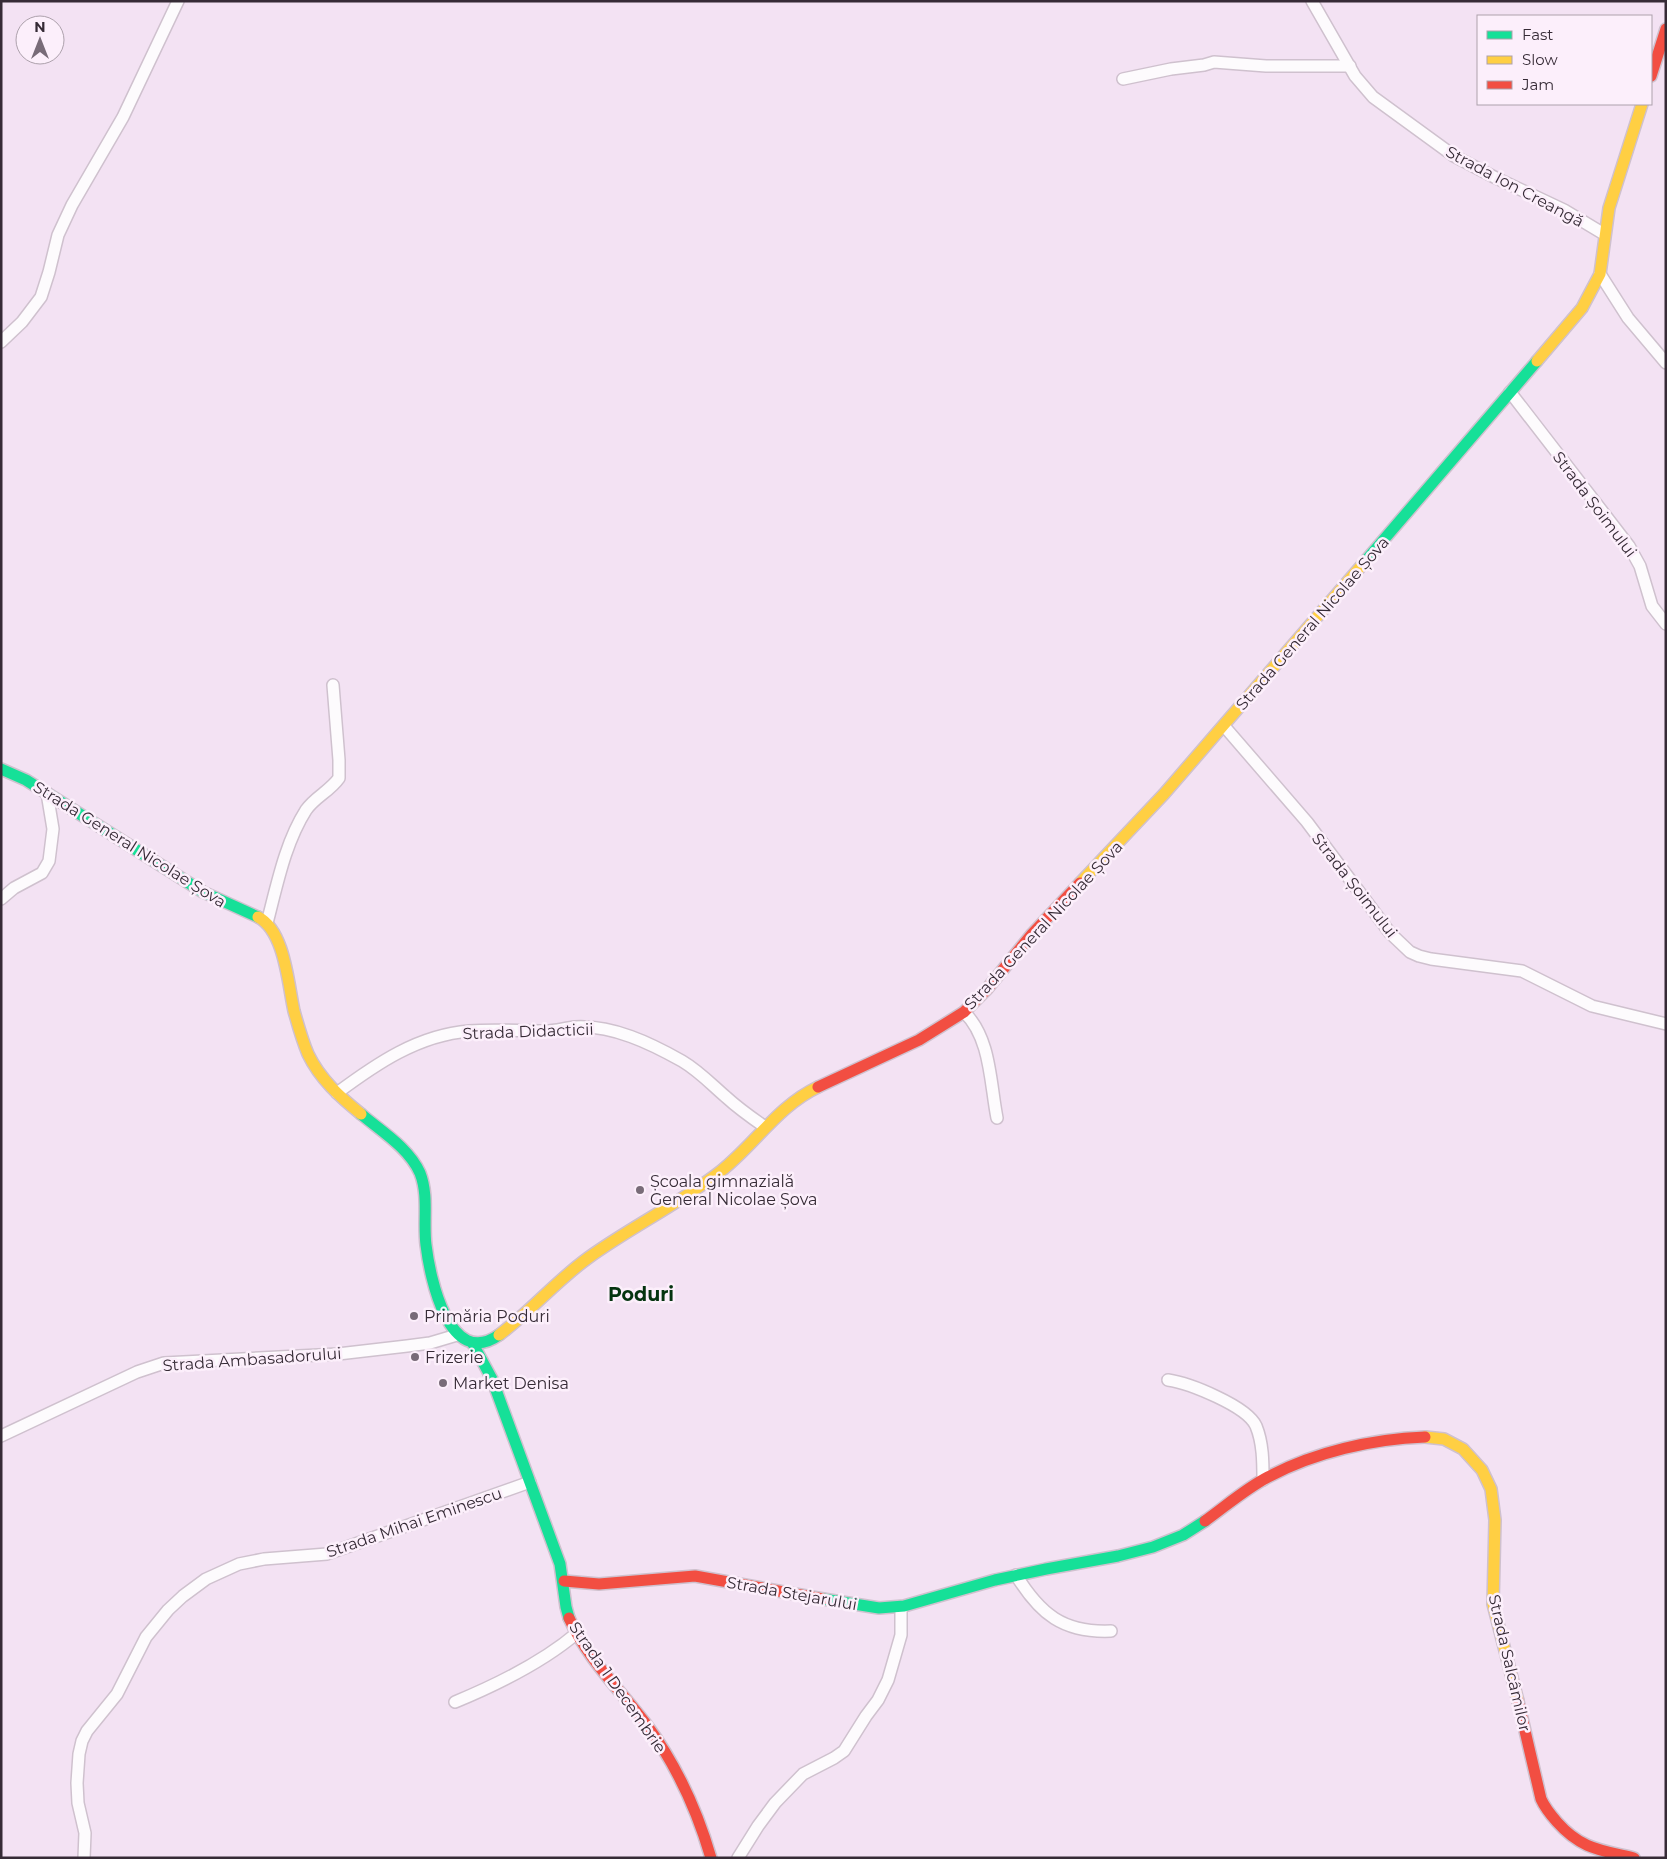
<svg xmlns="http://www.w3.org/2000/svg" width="1667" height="1859" font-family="Montserrat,sans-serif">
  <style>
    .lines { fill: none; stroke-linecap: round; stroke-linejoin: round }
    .street-casing { stroke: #cfc1ce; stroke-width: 14 }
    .fast-casing { stroke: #cfc1ce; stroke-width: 14 }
    .slow-casing { stroke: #cfc1ce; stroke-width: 14 }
    .jam-casing { stroke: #cfc1ce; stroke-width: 14 }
    .street { stroke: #fdfbfd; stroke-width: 11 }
    .fast { stroke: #16e098; stroke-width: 11 }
    .slow { stroke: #ffcf43; stroke-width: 11 }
    .jam { stroke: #f24e42; stroke-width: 11 }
    .poi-dot { fill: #786b78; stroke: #fceffb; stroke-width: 2 }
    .labels { text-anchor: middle; stroke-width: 5; stroke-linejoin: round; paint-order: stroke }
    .street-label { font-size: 16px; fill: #362b36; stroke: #fceffb }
    .poi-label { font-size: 16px; fill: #362b36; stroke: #fceffb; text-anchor: start }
    .quarter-label { font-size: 19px; font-weight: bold; fill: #053410; stroke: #fceffb }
  </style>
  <rect width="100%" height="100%" fill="#f3e2f3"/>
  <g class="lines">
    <g class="street-casing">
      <g id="street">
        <path d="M 1312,1 L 1355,76 L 1373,97 L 1454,156 L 1496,178 L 1564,210 L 1604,234"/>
        <path d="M 1123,79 L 1171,69 L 1204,65 L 1214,62 L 1266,66 L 1350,66"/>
        <path d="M 1600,274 L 1628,318 L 1666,363"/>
        <path d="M 1,342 L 22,322 L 41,297 L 49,272 L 58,235 L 72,205 L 123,117 L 178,1"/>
        <path d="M 1510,392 L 1629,546 L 1640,566 L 1652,606 L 1666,624"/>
        <path d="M 1224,726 L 1307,822 L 1390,933 L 1410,952 L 1419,956 L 1431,959 L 1522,971 L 1592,1006 L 1666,1024"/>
        <path d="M 1,899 L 14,888 L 42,873 L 49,861 L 53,829 L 47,793"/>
        <path d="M 267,923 C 277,885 285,843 306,810 C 315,797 330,791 339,778 L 339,760 L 333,685"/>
        <path d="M 964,1012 C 991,1038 990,1083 997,1118"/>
        <path d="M 337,1093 C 376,1064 418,1035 469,1031 C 494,1029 519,1031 545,1031 C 555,1031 565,1028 575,1027 C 613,1025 650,1043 682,1061 C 699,1071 712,1085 726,1097 C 738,1108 752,1118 765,1127"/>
        <path d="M 1168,1380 C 1189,1383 1247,1406 1256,1426 C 1263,1443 1263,1462 1263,1480"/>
        <path d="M 1,1436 L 137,1372 L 164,1363 L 338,1354 L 407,1346 L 430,1343 L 457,1335"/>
        <path d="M 1016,1575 C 1040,1614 1063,1633 1111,1631"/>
        <path d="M 455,1702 C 496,1685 543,1662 577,1633"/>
        <path d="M 84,1858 L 85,1833 L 78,1803 L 77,1783 L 79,1754 L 82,1741 L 87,1731 L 117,1694 L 146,1637 L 168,1610 L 183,1596 L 206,1579 L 239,1564 L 264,1559 L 327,1554 L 530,1482"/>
        <path d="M 738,1858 L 758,1826 L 775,1803 L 803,1774 L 834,1758 L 844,1751 L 866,1716 L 878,1700 L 888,1680 L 901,1635 L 901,1607"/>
      </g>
    </g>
    <g class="fast-casing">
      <g id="fast">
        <path d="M 1362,565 L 1537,361"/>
        <path d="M 1,769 L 26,780 L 203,892 L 258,917"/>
        <path d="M 361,1114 C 381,1131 409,1148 420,1173 C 429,1196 423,1221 426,1245 C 430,1278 449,1370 499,1335"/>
        <path d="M 473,1344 L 492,1379 L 560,1564 L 566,1607 L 569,1618"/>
        <path d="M 823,1599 L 879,1608 L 904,1606 L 995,1580 L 1046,1569 L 1118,1556 L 1153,1547 L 1183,1535 L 1205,1521"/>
      </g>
    </g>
    <g class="slow-casing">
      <g id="slow">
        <path d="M 1537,361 L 1582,308 L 1600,274 L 1609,208 L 1642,104"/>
        <path d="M 1080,883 L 1164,794 L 1362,565"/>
        <path d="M 258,917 C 285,931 288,984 294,1011 C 298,1025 302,1040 308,1054 C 320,1079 340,1097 361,1114"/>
        <path d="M 499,1335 C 530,1312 556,1281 588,1258 C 631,1227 679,1204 721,1171 C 755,1144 778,1106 818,1087"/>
        <path d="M 1425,1437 L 1444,1439 L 1463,1449 L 1482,1470 L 1491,1489 L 1495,1520 L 1493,1604 L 1518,1701"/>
      </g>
    </g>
    <g class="jam-casing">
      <g id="jam">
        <path d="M 1651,76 L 1666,29"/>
        <path d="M 818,1087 L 919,1040 L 964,1012 L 987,989 L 1032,934 L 1080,883"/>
        <path d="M 1205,1521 C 1226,1506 1245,1489 1268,1477 C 1315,1452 1372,1439 1425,1437"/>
        <path d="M 564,1581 L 599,1584 L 695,1576 L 823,1599"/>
        <path d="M 569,1618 C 587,1658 620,1690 646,1724 C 676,1764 697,1810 711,1858"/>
        <path d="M 1518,1701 L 1541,1799 C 1545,1808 1550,1814 1557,1822 C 1581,1849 1600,1850 1634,1858"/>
      </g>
    </g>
    <use href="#street" class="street"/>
    <use href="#fast" class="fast"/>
    <use href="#slow" class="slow"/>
    <use href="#jam" class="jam"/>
  </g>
  <g class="poi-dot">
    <circle cx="640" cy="1190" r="5"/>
    <circle cx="414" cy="1316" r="5"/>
    <circle cx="415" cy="1357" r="5"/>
    <circle cx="443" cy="1383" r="5"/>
  </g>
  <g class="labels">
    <g class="street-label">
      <text transform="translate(1515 186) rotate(28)" y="6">Strada Ion Creangă</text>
      <text transform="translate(1595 504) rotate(53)" y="6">Strada Șoimului</text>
      <text transform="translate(1312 623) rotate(-49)" y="6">Strada General Nicolae Șova</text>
      <text transform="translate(130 844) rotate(32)" y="6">Strada General Nicolae Șova</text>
      <text transform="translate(1355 885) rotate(52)" y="6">Strada Șoimului</text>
      <text transform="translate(1043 925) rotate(-47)" y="6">Strada General Nicolae Șova</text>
      <text transform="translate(528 1031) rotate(-2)" y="6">Strada Didacticii</text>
      <text transform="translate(252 1359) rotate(-4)" y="6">Strada Ambasadorului</text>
      <text transform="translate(414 1522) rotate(-19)" y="6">Strada Mihai Eminescu</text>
      <text transform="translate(792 1593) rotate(10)" y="6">Strada Stejarului</text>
      <text transform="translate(1510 1663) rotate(77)" y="6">Strada Salcâmilor</text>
      <text transform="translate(618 1687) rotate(55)" y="6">Strada 1 Decembrie</text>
    </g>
    <g class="poi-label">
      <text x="650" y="1187">Școala gimnazială<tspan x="650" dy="18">General Nicolae Șova</tspan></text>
      <text x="424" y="1322">Primăria Poduri</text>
      <text x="425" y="1363">Frizerie</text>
      <text x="453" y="1389">Market Denisa</text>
    </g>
    <g class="quarter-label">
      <text x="641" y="1301">Poduri</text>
    </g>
  </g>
  <rect width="1667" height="1859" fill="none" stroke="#362b36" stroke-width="5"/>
  <rect x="1477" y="15" width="175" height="90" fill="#fceffb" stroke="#ada1ac"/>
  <rect x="1487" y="31" width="25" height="8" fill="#16e098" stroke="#ada1ac"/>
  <text x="1522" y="40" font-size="15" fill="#362b36">Fast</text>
  <rect x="1487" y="56" width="25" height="8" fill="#ffcf43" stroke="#ada1ac"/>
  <text x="1522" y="65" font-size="15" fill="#362b36">Slow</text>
  <rect x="1487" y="81" width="25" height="8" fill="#f24e42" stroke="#ada1ac"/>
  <text x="1522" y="90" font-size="15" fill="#362b36">Jam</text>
  <g transform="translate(40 40)"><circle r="24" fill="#fceffb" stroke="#ada1ac"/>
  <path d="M0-4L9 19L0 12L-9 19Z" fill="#786b78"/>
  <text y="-8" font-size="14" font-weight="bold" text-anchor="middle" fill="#362b36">N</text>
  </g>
</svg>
